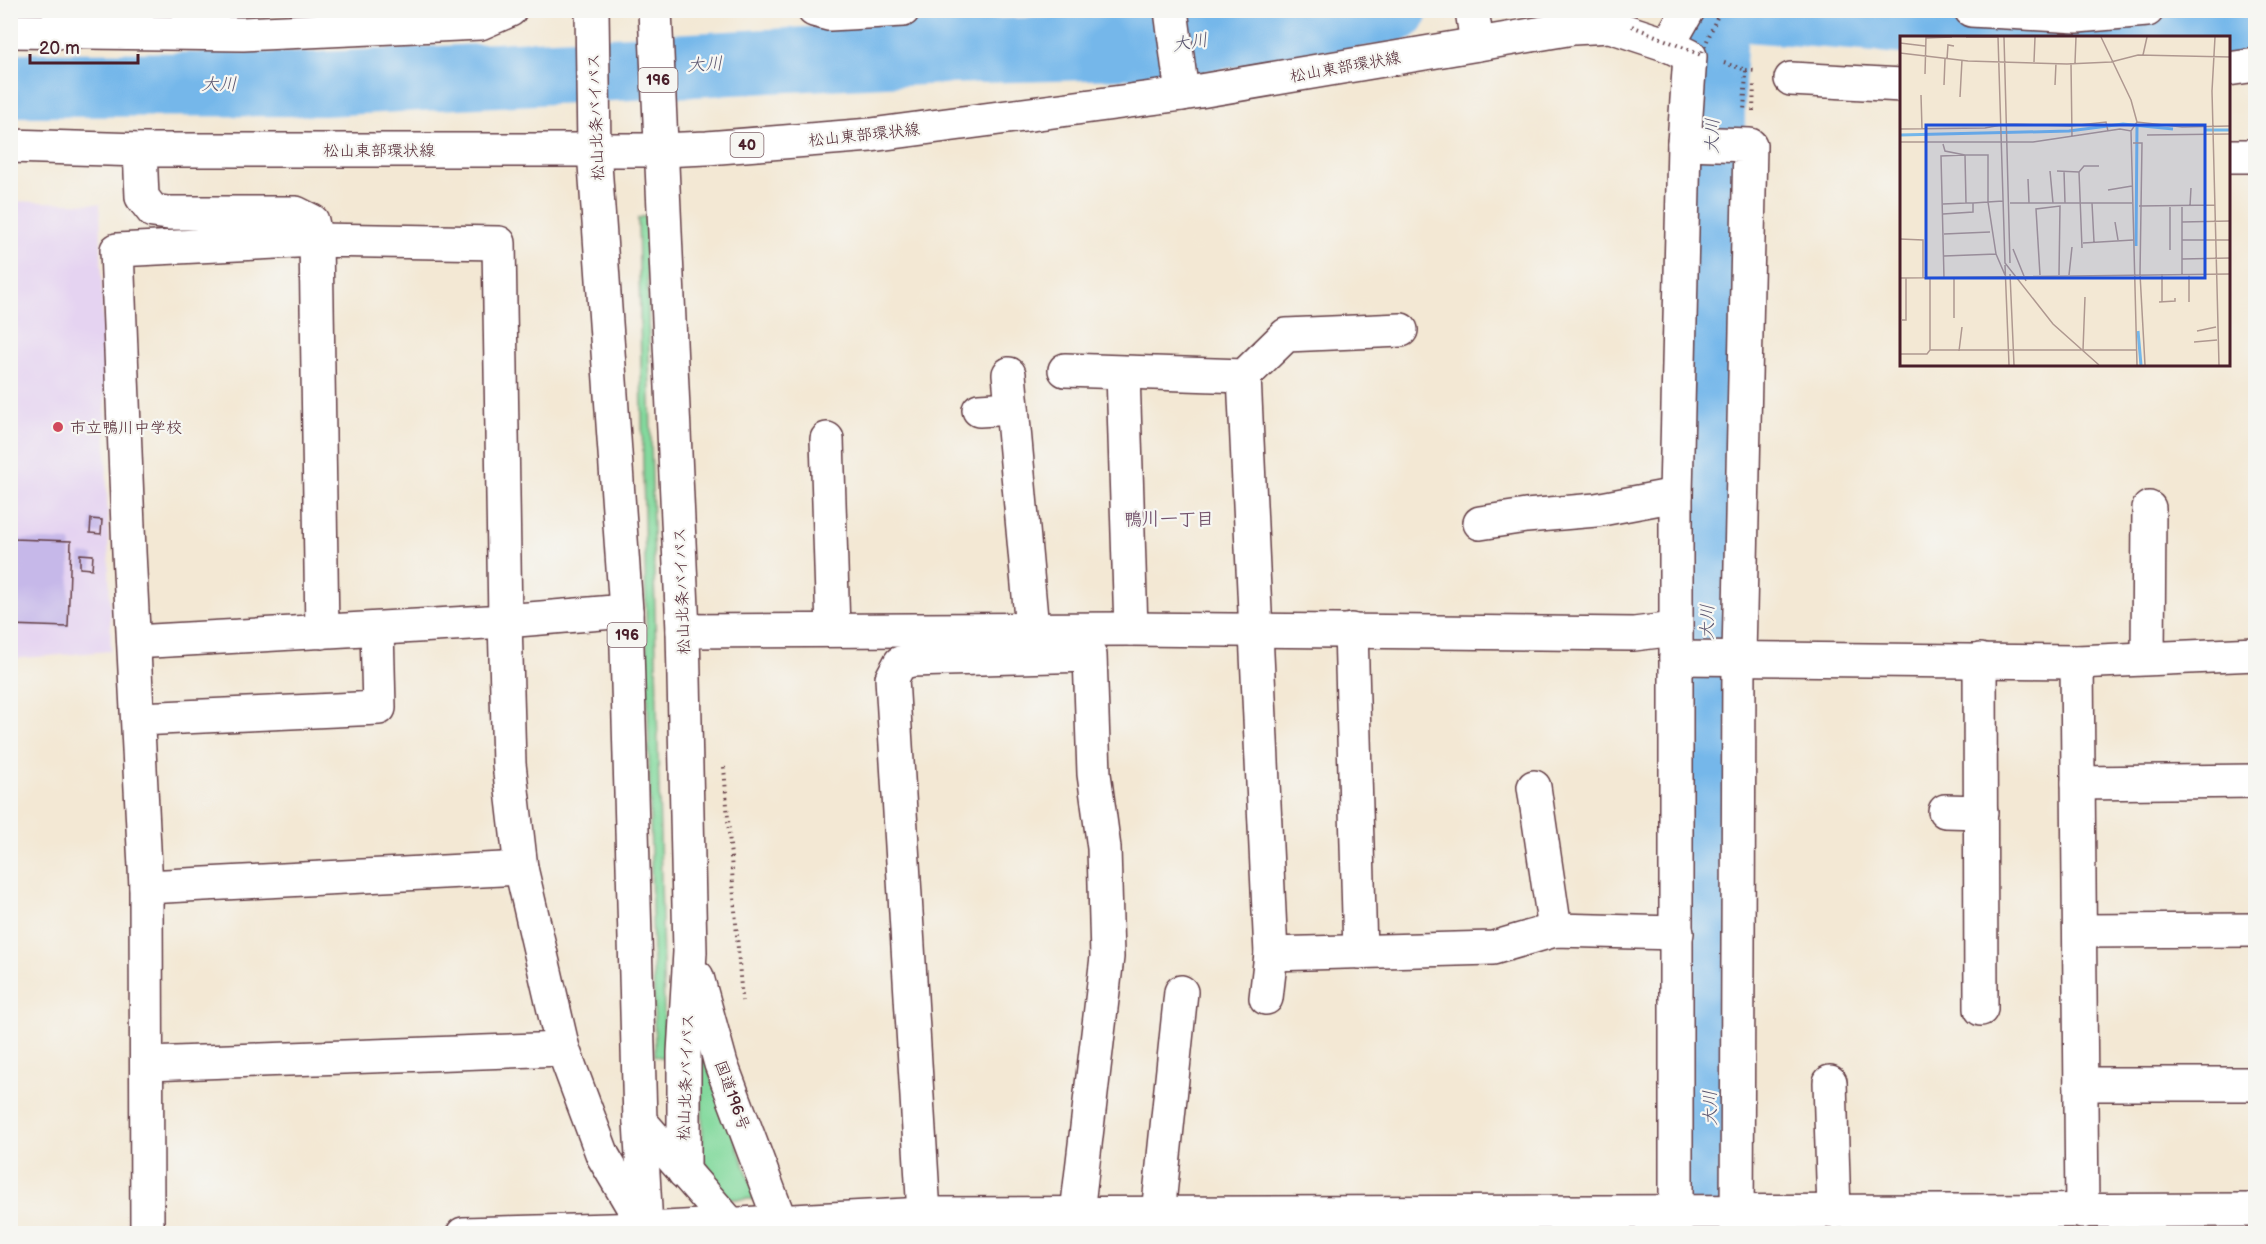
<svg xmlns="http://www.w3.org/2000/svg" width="2266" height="1244" font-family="'Balsamiq Sans','Klee One',sans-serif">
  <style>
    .built { fill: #e5d3f1 }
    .green { fill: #83d99d; stroke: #667c64; stroke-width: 1.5 }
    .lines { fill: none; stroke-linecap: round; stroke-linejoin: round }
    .river { stroke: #74b7ea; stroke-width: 64 }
    .building { fill: #c6b8e9 }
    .minor-casing { stroke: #633d44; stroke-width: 36 }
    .major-casing { stroke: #633d44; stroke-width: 36 }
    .highway-casing { stroke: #633d44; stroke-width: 36 }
    .path { stroke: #633d44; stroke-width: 4; stroke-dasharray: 1.5 4.5; stroke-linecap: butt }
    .minor { stroke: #fff; stroke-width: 33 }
    .major { stroke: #fff; stroke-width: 33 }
    .highway { stroke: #fff; stroke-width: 33 }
    .path-bridge { stroke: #633d44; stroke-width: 4; stroke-dasharray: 1.5 4.5; stroke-linecap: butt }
    .poi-dot { fill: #d1495b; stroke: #f6f6f2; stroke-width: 2 }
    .labels { text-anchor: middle; stroke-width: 4.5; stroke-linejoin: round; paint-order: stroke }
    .shield { fill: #f6f6f2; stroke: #7e6067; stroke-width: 1.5 }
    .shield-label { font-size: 15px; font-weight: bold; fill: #4a1f2b }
    .street-label { font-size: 16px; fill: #4a1f2b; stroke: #f6f6f2 }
    .poi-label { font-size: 16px; fill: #4a1f2b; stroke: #f6f6f2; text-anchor: start }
    .water-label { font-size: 18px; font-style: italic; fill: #59546e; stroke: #f6f6f2 }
    .neighbourhood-label { font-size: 18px; font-weight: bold; fill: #75556e; stroke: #f6f6f2 }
    .inset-river { fill: none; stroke: #74b7ea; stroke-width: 3 }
    .inset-road { fill: none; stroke: #af9890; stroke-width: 1.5 }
    .view { fill: #1d4ed8; fill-opacity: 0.15; stroke: #1d4ed8; stroke-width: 3 }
    .inset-edge { fill: none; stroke: #4a1f2b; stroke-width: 3 }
  </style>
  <rect width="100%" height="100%" fill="#f6f6f2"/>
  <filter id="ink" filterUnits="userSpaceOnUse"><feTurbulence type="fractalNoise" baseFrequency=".0167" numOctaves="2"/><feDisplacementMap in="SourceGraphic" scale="12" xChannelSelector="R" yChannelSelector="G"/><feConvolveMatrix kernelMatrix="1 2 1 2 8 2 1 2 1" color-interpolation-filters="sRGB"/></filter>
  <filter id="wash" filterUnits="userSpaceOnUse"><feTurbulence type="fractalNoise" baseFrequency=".008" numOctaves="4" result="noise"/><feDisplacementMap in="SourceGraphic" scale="24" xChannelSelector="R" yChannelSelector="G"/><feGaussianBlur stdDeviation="1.35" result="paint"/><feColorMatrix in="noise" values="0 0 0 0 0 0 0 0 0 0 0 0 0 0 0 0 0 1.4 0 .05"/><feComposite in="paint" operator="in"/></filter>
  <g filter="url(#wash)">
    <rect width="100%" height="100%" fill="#f3e8d4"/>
    <path class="built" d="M 11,201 L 100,204 L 111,651 L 11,659 Z"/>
    <g class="green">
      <path d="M 646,216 L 665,1058 L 655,1056 L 638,218 Z"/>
      <path d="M 701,1049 L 757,1199 L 729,1199 L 703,1159 Z"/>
    </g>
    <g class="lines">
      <g class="river">
        <path d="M 1748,10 L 2079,36 L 2256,34"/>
        <path d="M 10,85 L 323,84 L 943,52 L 1164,46 L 1396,10"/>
        <path d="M 1711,1234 L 1706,715 L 1713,345 L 1713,81 L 1717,10"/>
      </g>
    </g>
    <g id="blocks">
      <g class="building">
        <path d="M 179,10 L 212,10 L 213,12 L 179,13 Z"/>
        <path d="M 91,519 L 102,520 L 101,534 L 90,533 Z"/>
        <path d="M 10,528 L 14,529 L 14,539 L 71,541 L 68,627 L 10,625 Z"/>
        <path d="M 80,554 L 93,555 L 92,569 L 80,568 Z"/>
      </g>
    </g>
  </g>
  <g filter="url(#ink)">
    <use href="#blocks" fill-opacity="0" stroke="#633d44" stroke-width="1.5"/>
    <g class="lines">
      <g class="minor-casing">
        <g id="minor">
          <path d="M 814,10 L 829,14 L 903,10"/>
          <path d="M 1171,10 L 1182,94"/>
          <path d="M 1472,10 L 1477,44"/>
          <path d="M 10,31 L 243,34 L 480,23 L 510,10"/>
          <path d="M 1668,45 L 1690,56 L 1684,143 L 1676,495 L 1676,1234"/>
          <path d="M 2228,69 L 2256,65"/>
          <path d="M 1791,79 L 1902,85"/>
          <path d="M 1684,143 L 1750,145 L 1739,657 L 1737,1234"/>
          <path d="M 140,150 L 142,197 L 153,211 L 168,213 L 296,213 L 312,221 L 316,240 L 117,250 L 129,552 L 146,887 L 147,1234"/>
          <path d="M 2228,156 L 2256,156"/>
          <path d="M 1065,370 L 1244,376 L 1286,335 L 1401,330"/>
          <path d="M 1123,373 L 1131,629"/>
          <path d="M 1009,374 L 1032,629"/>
          <path d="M 1244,376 L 1271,954 L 1266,998"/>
          <path d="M 979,410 L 1012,408"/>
          <path d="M 827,439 L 833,629"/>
          <path d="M 1480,523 L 1526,516 L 1596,510 L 1676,495"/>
          <path d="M 1351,630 L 1360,952"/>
          <path d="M 683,631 L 1131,629 L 1634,634 L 1675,629"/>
          <path d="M 134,642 C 258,635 381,628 505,621 L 499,243 L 316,240 L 322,632"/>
          <path d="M 1676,658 L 2077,662 L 2256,654"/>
          <path d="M 2148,658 L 2149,508"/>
          <path d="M 1980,660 L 1981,1009"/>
          <path d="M 2077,662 L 2082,1212"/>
          <path d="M 139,719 L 379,708 L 377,629"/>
          <path d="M 2078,783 L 2256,781"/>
          <path d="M 1534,787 L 1555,930"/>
          <path d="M 1945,811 L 1981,812"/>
          <path d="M 146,887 L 521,868"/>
          <path d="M 2080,931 L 2256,930"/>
          <path d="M 1271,954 L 1493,948 L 1555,930 L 1677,933"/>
          <path d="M 563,1049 L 603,1156 L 646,1229"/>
          <path d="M 148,1064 L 563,1049 L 521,868 L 509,764 L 505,621 L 626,611"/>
          <path d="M 1830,1082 L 1834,1212"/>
          <path d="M 2081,1084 L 2256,1084"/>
          <path d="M 640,1121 L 646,1226"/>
          <path d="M 924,1214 L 892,678 L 900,663 L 912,660 L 1090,655 L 1094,774 L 1104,848 L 1107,957 L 1077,1213"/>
          <path d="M 1158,1214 L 1181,992"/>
          <path d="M 463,1234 L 646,1229 L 924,1214 L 2256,1210"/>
        </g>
      </g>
      <g class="major-casing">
        <g id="major">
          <path d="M 1971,10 L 2077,16 L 2147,10"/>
          <path d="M 10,146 L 140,150 L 661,150 L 707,148 L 871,135 L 1182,94 L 1573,28 L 1610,26 L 1668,45 L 1688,10"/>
        </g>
      </g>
      <g class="highway-casing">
        <g id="highway">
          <path d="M 592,10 L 594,150 L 626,611 L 640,1121 L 739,1234"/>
          <path d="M 655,10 L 683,631 L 690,952 L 684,1053 L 684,1172"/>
          <path d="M 697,977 L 721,1064 L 780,1221 L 787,1234"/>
        </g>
      </g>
      <g class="path">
        <path d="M 1724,63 L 1746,70 L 1744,112"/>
        <path d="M 1746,70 L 1757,71"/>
        <path d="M 1753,111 L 1754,83"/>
        <path d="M 724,767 L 742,1001"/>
      </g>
      <use href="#minor" class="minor"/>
      <use href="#major" class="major"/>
      <use href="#highway" class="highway"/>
      <path class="path-bridge" d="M 1632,26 L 1701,55 L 1720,10"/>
    </g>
  </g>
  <circle class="poi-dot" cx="58" cy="427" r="6"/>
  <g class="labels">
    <g class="shield">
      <rect x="638.5" y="68" width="39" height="24" rx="4.5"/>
      <rect x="730.5" y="133" width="33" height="24" rx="4.5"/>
      <rect x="607.5" y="623" width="39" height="24" rx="4.5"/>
    </g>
    <g class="shield-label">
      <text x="658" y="85">196</text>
      <text x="747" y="150">40</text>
      <text x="627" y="640">196</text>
    </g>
    <g class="street-label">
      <text transform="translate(1345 66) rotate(-10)" y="6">松山東部環状線</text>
      <text transform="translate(595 117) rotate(-92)" y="6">松山北条バイパス</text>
      <text transform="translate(864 134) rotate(-6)" y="6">松山東部環状線</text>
      <text x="379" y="156">松山東部環状線</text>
      <text transform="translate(681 591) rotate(-92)" y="6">松山北条バイパス</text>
      <text transform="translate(685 1077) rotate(-88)" y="6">松山北条バイパス</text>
      <text transform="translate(733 1095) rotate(70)" y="6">国道196号</text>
    </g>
    <g class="poi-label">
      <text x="70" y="433">市立鴨川中学校</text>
    </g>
    <g class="water-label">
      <text transform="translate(1190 42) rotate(-9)" y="6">大川</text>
      <text transform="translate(705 64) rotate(-3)" y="6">大川</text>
      <text x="219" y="90">大川</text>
      <text transform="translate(1712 136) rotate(-89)" y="6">大川</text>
      <text transform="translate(1707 622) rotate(-89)" y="6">大川</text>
      <text transform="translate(1710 1108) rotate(-91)" y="6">大川</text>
    </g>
    <g class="neighbourhood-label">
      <text x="1169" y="525">鴨川一丁目</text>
    </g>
  </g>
  <g transform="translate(1900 36)">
    <rect width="330" height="330" fill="#f3e8d4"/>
    <path class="inset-river" d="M 306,94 L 330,94M 0,99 L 169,95 L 223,88 L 273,93M 236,210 L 237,90M 238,295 L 241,329"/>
    <path class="inset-road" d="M 66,1 L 98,1M 98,1 L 105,227 L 153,288 L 199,329M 104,1 L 110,227M 201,1 L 231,64 L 237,86M 315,1 L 312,55 L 319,329M 26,2 L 52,1M 0,7 L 25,10M 0,17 L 68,25 L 167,28 L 211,26 L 238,19 L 330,21M 243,19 L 247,1M 47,23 L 48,9 L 54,10M 134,26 L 135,1M 171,27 L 172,101M 175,27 L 176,1M 25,38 L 26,1M 44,49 L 45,23M 155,49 L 156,27M 21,59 L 22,93M 60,61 L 62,24M 0,93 L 85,92 L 107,88 L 170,90 L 206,86 L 208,95M 231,95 L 237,329M 247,99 L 330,98M 0,106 L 133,106 L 220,93 L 231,95 L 237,86 L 282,91 L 330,90M 233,107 L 242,107 L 240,238 L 245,329M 43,108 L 45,115 L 65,119 L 41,120 L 44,242M 150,135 L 153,167M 157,135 L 179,136 L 184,130 L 199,130M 164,135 L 165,167M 179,136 L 182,212M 128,143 L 129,167M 208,154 L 232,150M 110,167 L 232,167M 192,167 L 194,206M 43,168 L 66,167 L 73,167 L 88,166 L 88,119 L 65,119 L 66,167M 239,170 L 315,169M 290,170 L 291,152M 270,171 L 270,214M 282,171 L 282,238M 43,178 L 73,176 L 73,167M 215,186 L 218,204M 282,186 L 330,185M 44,198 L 90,196M 0,203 L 23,204 L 23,242M 282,204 L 330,204M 183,207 L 233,204M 113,213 L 126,245M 96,218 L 105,239M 44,220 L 96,218 L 88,166 L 103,165M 282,223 L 330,222M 105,229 L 109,329M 110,238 L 114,329M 262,238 L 262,266M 140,239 L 136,173 L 160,170 L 159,239M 169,239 L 172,211M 0,242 L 330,238M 259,266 L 275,265 L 275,262M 289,266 L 289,238M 54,282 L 54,242M 2,284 L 6,284 L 6,242M 297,295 L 316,291M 294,306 L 317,304M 30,314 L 30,242M 183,314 L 185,261M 59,315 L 62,291M 0,318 L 27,318 L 30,314 L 236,314"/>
    <path class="view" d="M 26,89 L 305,89 L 305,242 L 26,242 Z"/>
    <rect width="330" height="330" class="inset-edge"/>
  </g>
  <rect width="2266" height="1244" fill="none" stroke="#f6f6f2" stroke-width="36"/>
  <path d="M30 54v9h108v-9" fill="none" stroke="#4a1f2b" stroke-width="3"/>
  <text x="39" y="54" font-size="18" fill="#4a1f2b" stroke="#f6f6f2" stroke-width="4.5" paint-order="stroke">20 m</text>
</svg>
